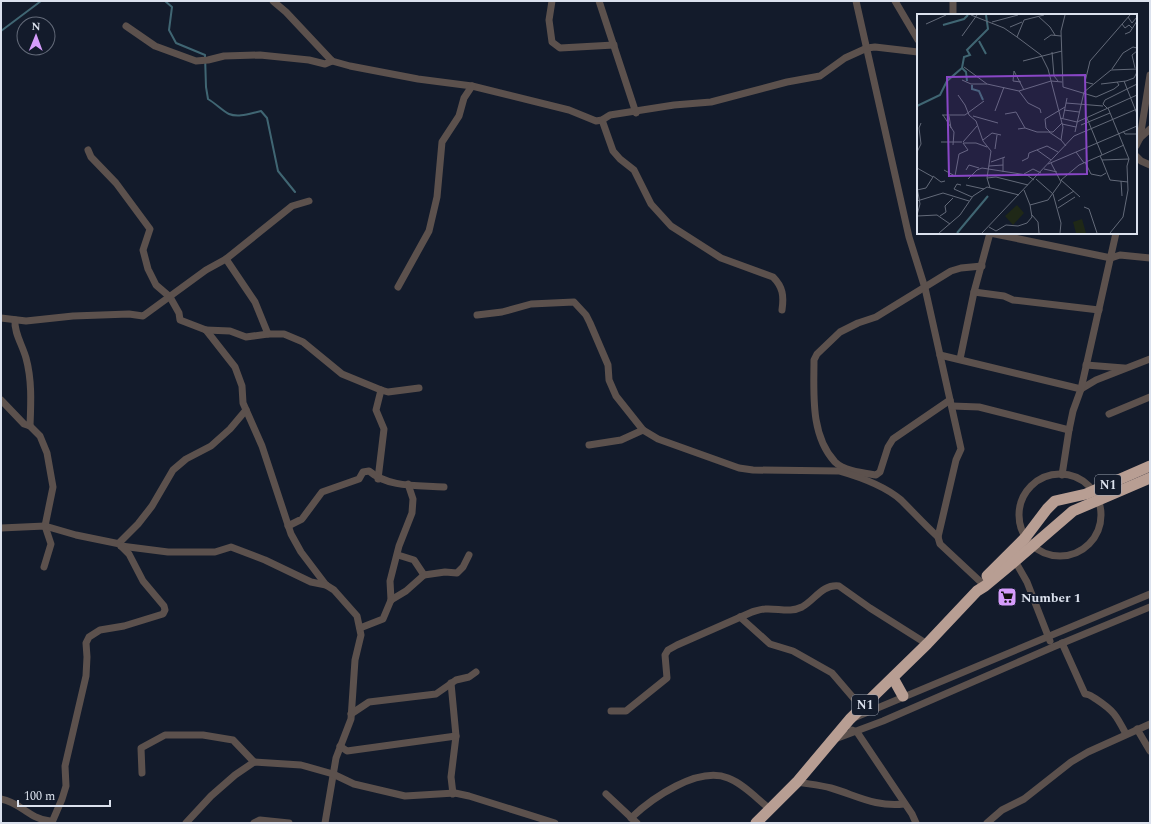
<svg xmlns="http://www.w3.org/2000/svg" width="1151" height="824" font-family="Spectral,serif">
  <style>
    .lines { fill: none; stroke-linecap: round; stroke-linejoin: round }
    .stream { stroke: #406673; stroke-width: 2 }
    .minor { stroke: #5c514d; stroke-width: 7 }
    .highway { stroke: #b89e93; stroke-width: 11 }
    .labels { text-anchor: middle; stroke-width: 4; stroke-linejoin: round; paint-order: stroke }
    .shield { fill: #131b2b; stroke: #9fa6b3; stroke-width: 1 }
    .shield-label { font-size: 12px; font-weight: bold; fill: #dbe1ed }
    .poi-label { font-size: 13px; font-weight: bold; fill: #dbe1ed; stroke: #131b2b; text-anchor: start }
    .inset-river { fill: none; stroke: #406673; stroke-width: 2 }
    .inset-road { fill: none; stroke: #636a79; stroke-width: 1 }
    .view { fill: #8947c6; fill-opacity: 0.15; stroke: #8947c6; stroke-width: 2 }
    .inset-edge { fill: none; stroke: #dbe1ed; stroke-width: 2 }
  </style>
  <rect width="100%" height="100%" fill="#131b2b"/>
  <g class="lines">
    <g class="stream">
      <path d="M 165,1 L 172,7 L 169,30 L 176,43 L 205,55 L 206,87 L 208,99 C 215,103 224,112 229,114 C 239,118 251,113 261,111 L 267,118 L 278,171 L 295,192"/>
      <path d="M 1,31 L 41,1"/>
    </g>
    <g class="minor">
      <path d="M 273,1 L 286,12 L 332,61 L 350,66 L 418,79 L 472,86 L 569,110 L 596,121 L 602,120 L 610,115 L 674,105 L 711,102 L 787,82 L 820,76 L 845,58 L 867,48 L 875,47 L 918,52"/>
      <path d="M 552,1 L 549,20 L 552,42 L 560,48 L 614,45"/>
      <path d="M 599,1 L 636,113"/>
      <path d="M 856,1 L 909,237 L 925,288 L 961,449 L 956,460 L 938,537 L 940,544 L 985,586"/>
      <path d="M 895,1 L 918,40"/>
      <path d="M 953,15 L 953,1"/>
      <path d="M 126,26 L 155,46 L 196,61 L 208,60 L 224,56 L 260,55 L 309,60 L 325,64 L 332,61"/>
      <path d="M 602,120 L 613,151 L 620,159 L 634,170 L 651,204 L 671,226 L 721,258 L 773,277 C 783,287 784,296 782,310"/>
      <path d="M 1140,138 L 1150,75"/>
      <path d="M 1136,146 L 1140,138 L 1150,129"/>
      <path d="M 88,150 L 91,157 L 116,183 L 150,229 L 143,250 L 148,269 L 156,285 L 170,297 L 179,313 L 180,320 L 206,330 L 235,367 L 242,386 L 243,403 L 262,446 L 291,534 L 301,552 L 326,585 L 334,590 L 357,616 L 361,635 L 355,660 L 351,719 L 336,758 L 325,823"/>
      <path d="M 1136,156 L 1141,161 L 1150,165"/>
      <path d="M 990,233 L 1111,258 L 1120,255 L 1150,258"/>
      <path d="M 226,259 L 255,302 L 268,334"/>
      <path d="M 398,287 L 429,231 L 437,197 L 442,142 L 459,116 L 464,98 L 472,86"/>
      <path d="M 974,292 L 1004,296 L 1013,300 L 1099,310"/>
      <path d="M 477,315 L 502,312 L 531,304 L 574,302 L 586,315 L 590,323 L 608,365 L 609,380 L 616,396 L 643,430"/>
      <path d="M 1,318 L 26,321 L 73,316 L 129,314 L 143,316 L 206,270 L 226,259 L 292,206 L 309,201"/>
      <path d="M 15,320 C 14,333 22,344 26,358 C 32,380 31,402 30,426"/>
      <path d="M 206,330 L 230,331 L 246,337 L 268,334 L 284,334 L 303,342 L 342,374 L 381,390 L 388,392 L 419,388"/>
      <path d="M 940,355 L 1081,389 L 1096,380 L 1150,359"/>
      <path d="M 960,359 L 974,292 L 990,233"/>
      <path d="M 1086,365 L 1124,368"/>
      <path d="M 1,400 L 24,424 L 30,426 L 40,436 L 47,453 L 53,487 L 45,526 L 51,544 L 44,567"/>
      <path d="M 950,400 L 893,439 L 888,447 L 880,472 L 876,475 C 864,473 844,471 835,462 C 810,435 814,393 814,360 L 817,354 L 840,332 L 858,323 L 876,317 L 951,271 L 961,268 L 982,266"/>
      <path d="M 952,406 L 979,407 L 1069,430"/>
      <path d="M 1109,414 L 1150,397"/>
      <path d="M 589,445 L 621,440 L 643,430 L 658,439 L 739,468 L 753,470 L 839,471 C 860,477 885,486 901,500 C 913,512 925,525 938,537"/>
      <circle cx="1060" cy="515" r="41"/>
      <path d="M 1062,475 L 1069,430 L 1073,411 L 1081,389 L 1116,233"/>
      <path d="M 378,479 L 384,429 L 376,410 L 381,390"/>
      <path d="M 288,526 L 302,519 L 322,492 L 359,479 L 363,472 L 369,471 C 389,488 418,485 444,487"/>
      <path d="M 1,528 L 45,526 L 76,535 L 120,544"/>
      <path d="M 121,546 L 168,552 L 215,552 L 231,547 L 265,560 L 311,582 L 326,585"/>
      <path d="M 121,546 L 120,542 L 138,524 L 152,506 L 173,470 L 186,459 L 211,446 L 230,429 L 246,410"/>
      <path d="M 398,555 L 414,560 L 424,575 L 445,572 L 457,573 L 463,567 L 469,555"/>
      <path d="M 1015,561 L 1027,582 L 1050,641"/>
      <path d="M 391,600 L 390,581 L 399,546 L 412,513 L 413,499 L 408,484"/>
      <path d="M 740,617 L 770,644 L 793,651 L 832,673 L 862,708"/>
      <path d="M 360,628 L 383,619 L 391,600 L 406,591 L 424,575"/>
      <path d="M 1062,643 L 1085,694 C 1090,694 1092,697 1096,699 C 1114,711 1116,715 1126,734"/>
      <path d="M 451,683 L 456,736 L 451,777 L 453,794"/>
      <path d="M 611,711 L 626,711 L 667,678 L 665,655 L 668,650 L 677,645 L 752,612 C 756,611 761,609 765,609 C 778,608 790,613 802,607 C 815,600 822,584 839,586 L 870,608 L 927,644"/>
      <path d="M 351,714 L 369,702 L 436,694 L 456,680 L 469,677 L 476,672"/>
      <path d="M 856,717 L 1150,594"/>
      <path d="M 1137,729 L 1150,751"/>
      <path d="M 852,730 L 857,732 L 912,814 L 916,823"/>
      <path d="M 835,739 L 883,721 L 1053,647 L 1150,607"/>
      <path d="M 340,746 L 347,751 L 456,736"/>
      <path d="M 142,773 L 141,748 L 165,735 L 203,735 L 233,740 L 254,762"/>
      <path d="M 797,782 C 808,784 820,785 831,788 C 858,796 875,807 904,804"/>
      <path d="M 606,794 L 637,823"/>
      <path d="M 1,799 C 22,803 27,818 50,821 L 53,820 L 62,799 L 66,786 L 65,766 L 86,676 L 87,657 L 86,643 L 89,637 L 100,630 L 124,626 L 163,614 L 165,610 L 164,606 L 143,581 L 129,554 L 121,546"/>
      <path d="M 631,818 C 652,798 698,766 728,778 C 744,784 757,799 770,809"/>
      <path d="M 186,823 L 211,796 L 235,775 L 254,762 L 301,765 L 333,774 L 354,784 L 405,796 L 455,793 L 469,796 L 555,823"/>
      <path d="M 254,823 L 260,820 L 289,823"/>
      <path d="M 987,823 L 1002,810 L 1024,799 L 1071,762 L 1088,752 L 1150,724"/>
    </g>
    <g class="highway">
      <path d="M 987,576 L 1025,538 L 1047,509 L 1055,501 L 1086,494 L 1150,466"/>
      <path d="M 893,678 L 903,696"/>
      <path d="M 756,823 L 797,782 L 850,719 L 927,644 L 977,591 L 985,586 L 1015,561 L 1073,511 L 1150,478"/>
    </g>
  </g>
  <defs>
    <g id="supermarket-square" transform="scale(1)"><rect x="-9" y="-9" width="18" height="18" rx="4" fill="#d59cfb" stroke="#131b2b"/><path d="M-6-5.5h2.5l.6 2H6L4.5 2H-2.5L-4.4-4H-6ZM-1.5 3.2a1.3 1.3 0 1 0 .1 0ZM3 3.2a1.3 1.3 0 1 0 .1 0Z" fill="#111"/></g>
  </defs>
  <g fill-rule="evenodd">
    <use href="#supermarket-square" x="1007" y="597"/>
  </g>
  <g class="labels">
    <g class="shield">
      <rect x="1095" y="475" width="26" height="20" rx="3"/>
      <rect x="852" y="695" width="26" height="20" rx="3"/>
    </g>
    <g class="shield-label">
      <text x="1108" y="489">N1</text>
      <text x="865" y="709">N1</text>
    </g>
    <g class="poi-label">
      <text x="1021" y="602">Number 1</text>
    </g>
  </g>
  <g transform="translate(917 14)">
    <rect width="220" height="220" fill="#131b2b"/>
    <path d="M 100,191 L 107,199 L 96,211 L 88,202 ZM 165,205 L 169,219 L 159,219 L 156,208 Z" fill="#1f2817"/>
    <path class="inset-river" d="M 26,11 L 47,5 L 51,1M 62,27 L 69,40M 45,54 L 49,58 L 50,67M 55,71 L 55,75 L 62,77 L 66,86M 0,92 L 23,81 L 30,67 L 45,54 L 47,43 L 53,41 L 50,36 L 71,15 L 69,1M 40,219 L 71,182"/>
    <path class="inset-road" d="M 54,1 L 87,14 L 100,23M 127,1 L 107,6 L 100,23 L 124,41 L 131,55 L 146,113 L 144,126 L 149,132M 148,1 L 144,17 L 146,73 L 179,83 L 197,75 L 202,71 L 200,68M 121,2 L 133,13 L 138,21M 211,3 L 215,9 L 220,3M 75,8 L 101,1M 9,10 L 29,1M 205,10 L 208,14 L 212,11 L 215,14M 93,13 L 105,8M 208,20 L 213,18 L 220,7M 45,22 L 60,1M 127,26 L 134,21 L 144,22M 135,38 L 137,62 L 141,67M 106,47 L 145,37M 47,53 L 70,70M 218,54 L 215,41 L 220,37M 195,55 L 206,39 L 216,33 L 220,34M 97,57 L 107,76M 97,57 L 96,67 L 104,68M 45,66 L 54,70 L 70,70 L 102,77 L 134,67 L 145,68M 207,67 L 220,100M 176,70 L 168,68 L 173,47 L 213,1M 184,70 L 209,67 L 217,64 L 220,58M 102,77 L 111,89 L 123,95 L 124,99M 41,81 L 48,91 L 52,101 L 59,107 L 66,127 L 74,137 L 70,164 L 73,174M 149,89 L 186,92M 190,94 L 186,90 L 188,86 L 220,70M 191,94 L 212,145 L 210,152 L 211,176 L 206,203 L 193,219M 147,96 L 162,98M 78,97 L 87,73M 88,100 L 99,98 L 108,114M 25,101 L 48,101 L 67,87M 26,101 L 37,118 L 36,131M 32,102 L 34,114M 56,102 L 81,109M 143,104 L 160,108 L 220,81M 146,104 L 150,84M 170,104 L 185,141 L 207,131M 145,109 L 136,118 L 133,118 L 129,114 L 128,105 L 148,93M 145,110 L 159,113M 164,111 L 193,99M 101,115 L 108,114 L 120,118 L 132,118 L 144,126M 206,117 L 208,120 L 220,120M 158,118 L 167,78 L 194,56 L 220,55M 66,126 L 75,119 L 84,121M 24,128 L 45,128M 46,128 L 60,112M 46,129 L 59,129 L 70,133M 78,135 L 80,121M 120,136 L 134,146M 0,138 L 4,130 L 2,114 L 4,109M 159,138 L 167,149M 183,142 L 185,146 L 212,145M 86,144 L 86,158M 185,146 L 193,166 L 211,168M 105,147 L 111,144 L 112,139 L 130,132 L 141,138M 74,148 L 88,143M 168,148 L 174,160 L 184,162 L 189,159M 131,150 L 220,112M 72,152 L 86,151M 0,154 L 16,163 L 9,174 L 0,176M 127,155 L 140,158M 27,156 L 38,162 L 42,140 L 51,136 L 46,129M 49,156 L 52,151 L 62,154M 107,160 L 116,155 L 124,159M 16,162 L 24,168 L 28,167M 70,164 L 79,163 L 111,171M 51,165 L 60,156 L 65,154 L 110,161 L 117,166M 119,165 L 136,180 L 144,209 L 143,219M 204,167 L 205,182M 44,171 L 40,170 L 37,175 L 55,183M 49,171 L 67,175M 0,173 L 3,190 L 0,201M 107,176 L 113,191 L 131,186 L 144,168 L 134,149M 163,183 L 144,166 L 162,151 L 185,141M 0,187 L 26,179 L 52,187M 141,187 L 157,177M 167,193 L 172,195 L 180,219M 141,194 L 158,183M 115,201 L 121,208 L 122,219M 0,202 L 20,201 L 33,210M 23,202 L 29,198 L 28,192 L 36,184M 72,213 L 79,217 L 89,211 L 101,212 L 110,209 L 115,203 L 113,191M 22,219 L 43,201 L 56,182 L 70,173 L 102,181M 65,219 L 157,122 L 220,95"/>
    <path class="view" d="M 168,61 L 170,160 L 32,162 L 30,63 Z"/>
    <rect width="220" height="220" class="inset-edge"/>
  </g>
  <rect width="1151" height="824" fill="none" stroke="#dbe1ed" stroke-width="4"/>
  <g transform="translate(36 36) rotate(1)"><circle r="19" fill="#131b2b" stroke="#636a79"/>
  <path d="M0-3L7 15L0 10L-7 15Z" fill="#d59cfb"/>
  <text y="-6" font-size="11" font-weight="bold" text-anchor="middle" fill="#dbe1ed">N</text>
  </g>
  <path d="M18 800v6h92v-6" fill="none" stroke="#dbe1ed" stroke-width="2"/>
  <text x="24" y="800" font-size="12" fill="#dbe1ed" stroke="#131b2b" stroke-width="3" paint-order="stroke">100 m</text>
</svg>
